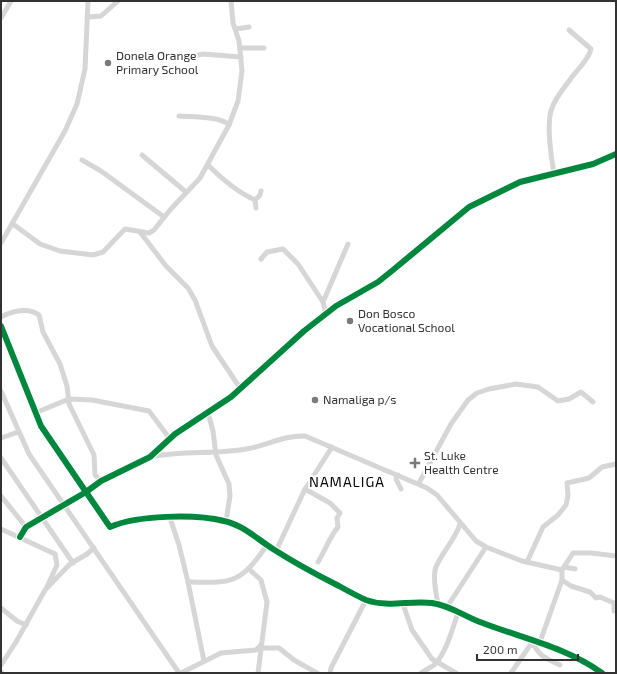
<svg xmlns="http://www.w3.org/2000/svg" width="617" height="674" font-family="'Exo 2',sans-serif">
  <style>
    .lines { fill: none; stroke-linecap: round; stroke-linejoin: round }
    .minor { stroke: #d6d6d6; stroke-width: 5 }
    .cycleway-casing { stroke: #fff; stroke-width: 8 }
    .cycleway { stroke: #00873e; stroke-width: 6 }
    .poi-dot { fill: #7a7a7a; stroke: #fff; stroke-width: 1.5 }
    .labels { text-anchor: middle; stroke-width: 4; stroke-linejoin: round; paint-order: stroke }
    .poi-label { font-size: 12px; fill: #323232; stroke: #fff; text-anchor: start }
    .quarter-label { font-size: 14px; letter-spacing: 1px; fill: #000; stroke: #fff }
  </style>
  <rect width="100%" height="100%" fill="#fff"/>
  <g class="lines">
    <g class="minor">
      <path d="M 87,17 L 101,16 L 118,1"/>
      <path d="M 1,18 L 11,1"/>
      <path d="M 236,29 L 249,27"/>
      <path d="M 240,48 L 264,48"/>
      <path d="M 188,57 L 203,54 L 241,57"/>
      <path d="M 179,116 C 191,117 221,116 229,125"/>
      <path d="M 142,155 L 186,192"/>
      <path d="M 82,160 L 101,171 L 164,217"/>
      <path d="M 208,165 C 222,179 237,192 255,200 L 260,195 L 261,191"/>
      <path d="M 554,173 C 551,157 546,122 552,108 C 556,96 565,87 572,77 C 578,69 589,59 591,49 L 569,30"/>
      <path d="M 255,200 L 256,208"/>
      <path d="M 13,224 L 40,244 L 60,251 L 93,255 L 103,252 L 125,229 L 149,233 L 154,230 L 170,210 L 200,178 L 229,125 L 238,101 L 242,71 L 239,41 L 233,23 L 231,1"/>
      <path d="M 140,232 L 166,266 L 188,288 L 195,300 L 212,346 L 240,388"/>
      <path d="M 1,243 L 65,131 L 77,104 L 85,69 L 88,1"/>
      <path d="M 261,259 L 267,252 L 283,249 L 298,264 L 323,302"/>
      <path d="M 326,314 L 323,302 L 348,244"/>
      <path d="M 1,317 C 12,311 28,307 39,315 L 43,332 L 60,364 L 67,386 L 69,404 L 94,455 L 95,475 L 101,481"/>
      <path d="M 1,326 L 41,426 L 86,492 L 101,481 L 150,457 L 175,434 L 231,397 L 304,331 L 336,306 L 378,282 L 393,270 L 469,207 L 520,182 L 593,164 L 616,154"/>
      <path d="M 1,391 L 29,454 L 179,673"/>
      <path d="M 35,413 L 69,399 L 92,400 L 149,411 L 170,439"/>
      <path d="M 208,413 L 213,431 L 216,455 L 229,484 L 230,496 L 226,521"/>
      <path d="M 1,438 L 18,432"/>
      <path d="M 151,457 C 183,450 214,455 246,449 C 266,446 284,435 305,436 L 427,488 L 437,495 L 476,541 L 486,547 L 522,561 L 562,570 L 562,580 L 540,642"/>
      <path d="M 1,458 L 73,563"/>
      <path d="M 398,475 L 396,479 L 401,489"/>
      <path d="M 419,483 L 451,424 L 468,400 L 477,393 L 489,389 L 516,384 L 538,387 L 558,401 L 569,399 L 581,392 L 593,402"/>
      <path d="M 305,489 L 330,503 L 340,513 L 337,518 L 338,527 C 330,536 325,551 318,562"/>
      <path d="M 1,496 L 26,527"/>
      <path d="M 170,518 L 179,545 L 188,582 L 204,661"/>
      <path d="M 1,529 L 55,554 L 57,565 L 47,587"/>
      <path d="M 20,537 L 26,527 L 86,492 L 110,527 C 137,515 196,514 224,521 C 243,525 257,539 273,549 C 295,563 317,575 339,586 C 348,591 357,596 366,600 C 388,608 410,600 432,603 C 449,605 464,616 480,622 C 521,638 566,647 602,673"/>
      <path d="M 276,551 L 304,491 L 332,447"/>
      <path d="M 527,562 L 543,527 L 558,515 L 566,505 L 568,495 L 567,483 L 589,478 L 602,467 L 616,464"/>
      <path d="M 564,567 L 575,569"/>
      <path d="M 249,569 L 261,580 L 267,602 L 258,673"/>
      <path d="M 562,570 L 573,553 L 591,553 L 616,556"/>
      <path d="M 562,580 L 571,586 L 590,592 L 596,598 L 600,597 L 614,603 L 614,611"/>
      <path d="M 188,582 C 233,583 240,584 267,545"/>
      <path d="M 403,604 L 412,630 L 432,659 L 456,673"/>
      <path d="M 438,604 C 436,593 433,581 435,570 C 439,555 455,541 460,524"/>
      <path d="M 447,607 L 486,547"/>
      <path d="M 1,608 L 17,621 L 26,625"/>
      <path d="M 532,643 C 543,659 544,657 560,665"/>
      <path d="M 261,648 L 279,648 L 294,660 L 317,673"/>
      <path d="M 1,665 L 16,642 L 45,590 L 70,564 L 87,554 L 94,548"/>
      <path d="M 1,672 L 2,673"/>
      <path d="M 181,673 L 221,653 L 256,650 L 261,645"/>
      <path d="M 330,673 L 331,668 L 366,600"/>
      <path d="M 421,673 C 425,670 430,668 434,665 C 447,652 452,629 458,613"/>
      <path d="M 511,673 L 533,641"/>
    </g>
    <g class="cycleway-casing">
      <g id="cycleway">
        <path d="M 1,326 L 41,426 L 86,492 L 101,481 L 150,457 L 175,434 L 231,397 L 304,331 L 336,306 L 378,282 L 393,270 L 469,207 L 520,182 L 593,164 L 616,154"/>
        <path d="M 20,537 L 26,527 L 86,492 L 110,527 C 137,515 196,514 224,521 C 243,525 257,539 273,549 C 295,563 317,575 339,586 C 348,591 357,596 366,600 C 388,608 410,600 432,603 C 449,605 464,616 480,622 C 521,638 566,647 602,673"/>
      </g>
    </g>
    <use href="#cycleway" class="cycleway"/>
  </g>
  <g class="poi-dot">
    <circle cx="108" cy="63" r="4"/>
    <circle cx="350" cy="321" r="4"/>
    <circle cx="315" cy="400" r="4"/>
    <path d="M413 457h4v4h4v4h-4v4h-4v-4h-4v-4h4z"/>
  </g>
  <g class="labels">
    <g class="poi-label">
      <text x="116" y="60">Donela Orange<tspan x="116" dy="14">Primary School</tspan></text>
      <text x="358" y="318">Don Bosco<tspan x="358" dy="14">Vocational School</tspan></text>
      <text x="323" y="404">Namaliga p/s</text>
      <text x="424" y="460">St. Luke<tspan x="424" dy="14">Health Centre</tspan></text>
    </g>
    <g class="quarter-label">
      <text x="347" y="487">NAMALIGA</text>
    </g>
  </g>
  <rect width="617" height="674" fill="none" stroke="#323232" stroke-width="4"/>
  <path d="M477 654v6h101v-6" fill="none" stroke="#323232" stroke-width="2"/>
  <text x="483" y="654" font-size="12" fill="#323232" stroke="#ffffff" stroke-width="3" paint-order="stroke">200 m</text>
</svg>
